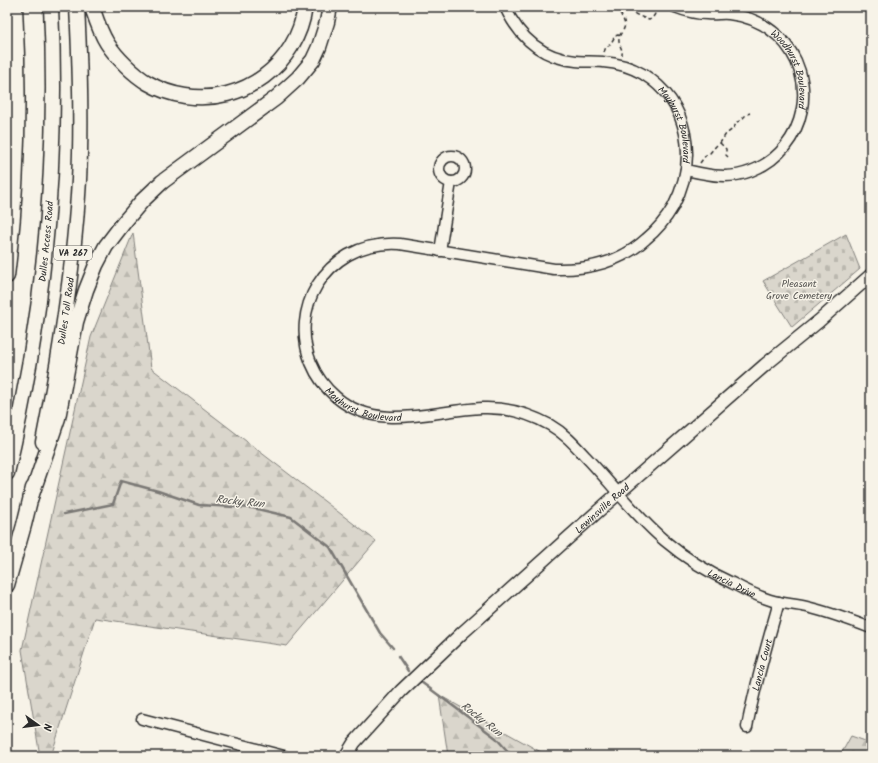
<svg xmlns="http://www.w3.org/2000/svg" width="878" height="763" font-family="Kalam,sans-serif">
  <style>
    .forest { fill: url(#forest-firs); stroke: #82807c }
    .cemetery { fill: url(#cemetery-stones); stroke: #82807c }
    .lines { fill: none; stroke-linecap: round; stroke-linejoin: round }
    .stream { stroke: #7a7874; stroke-width: 2.5 }
    .minor-casing { stroke: #2b2b2b; stroke-width: 13 }
    .major-casing { stroke: #2b2b2b; stroke-width: 15 }
    .highway-casing { stroke: #2b2b2b; stroke-width: 17 }
    .path { stroke: #2b2b2b; stroke-width: 1.5; stroke-dasharray: 4 3; stroke-linecap: butt }
    .minor { stroke: #f7f3e8; stroke-width: 10 }
    .major { stroke: #f7f3e8; stroke-width: 12 }
    .highway { stroke: #f7f3e8; stroke-width: 14 }
    .labels { text-anchor: middle; stroke-width: 3; stroke-linejoin: round; paint-order: stroke }
    .shield { fill: #f7f3e8; stroke: #686764; stroke-width: 1 }
    .shield-label { font-size: 9px; font-weight: bold; fill: #2b2b2b }
    .street-label { font-size: 10px; fill: #2b2b2b; stroke: #f7f3e8 }
    .park-label { font-size: 10px; fill: #575653; stroke: #f7f3e8 }
    .water-label { font-size: 11px; font-style: italic; fill: #53524f; stroke: #f7f3e8 }
  </style>
  <defs>
    <pattern id="forest-firs" width="22" height="20" patternUnits="userSpaceOnUse"><rect width="22" height="20" fill="#dad6cc"/><path d="M5 1l3.5 6h-7zM16 11l3.5 6h-7z" fill="#bbb8af"/></pattern>
    <pattern id="cemetery-stones" width="16" height="16" patternUnits="userSpaceOnUse"><rect width="16" height="16" fill="#dad6cc"/><path d="M2 7V4a2 2 0 0 1 4 0v3zM10 15v-3a2 2 0 0 1 4 0v3z" fill="#bbb8af"/></pattern>
  </defs>
  <rect width="100%" height="100%" fill="#f7f3e8"/>
  <filter id="ink" filterUnits="userSpaceOnUse"><feTurbulence type="fractalNoise" baseFrequency=".025" numOctaves="2"/><feDisplacementMap in="SourceGraphic" scale="8" xChannelSelector="R" yChannelSelector="G"/><feConvolveMatrix kernelMatrix="1 2 1 2 8 2 1 2 1" color-interpolation-filters="sRGB"/></filter>
  <g filter="url(#ink)">
    <g class="forest">
      <path d="M 133,233 L 151,368 L 376,541 L 287,646 L 95,618 L 51,756 L 40,756 L 22,650 L 91,337 Z"/>
      <path d="M 439,695 L 548,756 L 448,756 Z"/>
      <path d="M 851,736 L 871,743 L 871,756 L 840,756 Z"/>
    </g>
    <path class="cemetery" d="M 846,234 L 860,269 L 792,327 L 763,281 Z"/>
    <g class="lines">
      <g class="stream">
        <path d="M 64,514 L 113,504 L 121,481 L 158,491 L 199,505 L 253,508 L 291,517 L 330,547 L 380,633 L 393,648"/>
        <path d="M 398,656 L 408,671"/>
        <path d="M 421,682 L 496,738 L 512,756"/>
      </g>
      <g class="minor-casing">
        <g id="minor">
          <path id="s1" d="M 505,7 C 519,37 542,58 576,61 C 585,62 594,61 603,62 C 616,63 631,67 643,74 C 690,103 698,160 673,207 C 666,219 657,230 646,239 C 620,263 588,270 554,269 L 400,244 C 382,243 364,246 348,255 C 295,286 290,358 336,397 C 378,433 434,410 482,408 C 506,407 530,414 550,425 C 564,433 574,444 585,456 C 612,484 635,516 665,541 C 685,558 708,572 732,583 C 745,590 757,596 770,600 C 782,604 795,604 807,607 C 829,612 850,620 871,628"/>
          <path id="s2" d="M 675,7 C 685,11 697,14 707,14 C 715,15 722,13 729,14 C 747,16 764,23 778,36 C 821,76 807,150 751,171 C 728,180 709,175 686,170"/>
          <circle cx="452" cy="169" r="13"/>
          <path d="M 440,251 L 451,182"/>
          <path d="M 142,719 L 284,756"/>
          <path id="s3" d="M 747,727 C 755,685 767,644 779,602"/>
        </g>
      </g>
      <g class="major-casing">
        <g id="major">
          <path id="s4" d="M 346,756 L 354,743 L 401,691 L 461,634 L 605,505 L 765,365 L 819,321 L 871,275"/>
        </g>
      </g>
      <g class="highway-casing">
        <g id="highway">
          <path d="M 92,7 C 96,19 100,32 107,43 C 116,57 134,75 148,83 C 160,90 172,94 185,96 C 243,105 297,65 305,7"/>
          <path d="M 7,276 C 18,186 20,97 15,7"/>
          <path id="s5" d="M 43,442 C 60,356 74,268 79,180 C 82,122 80,65 77,7"/>
          <path id="s6" d="M 7,473 C 44,318 59,166 51,7"/>
          <path d="M 31,497 L 58,418 L 76,322 L 86,290 L 96,265 L 106,246 L 125,221 L 142,201 L 162,182 L 276,98 L 298,78 L 313,60 L 319,47 L 327,22 L 330,7"/>
          <path d="M 7,585 L 24,525 L 33,488"/>
        </g>
      </g>
      <g class="path">
        <path d="M 617,7 C 619,13 627,22 624,28 C 623,32 619,34 619,39 C 618,45 623,48 622,55"/>
        <path d="M 632,7 C 633,9 633,11 634,13 C 636,15 646,19 649,20 C 654,18 656,12 657,8"/>
        <path d="M 604,52 L 606,47 L 610,45 L 615,36 L 618,35 L 622,37"/>
        <path d="M 720,143 L 726,149 L 726,155 L 728,157"/>
        <path d="M 700,163 L 706,155 L 710,153 L 716,146 L 720,143 L 726,134 L 733,129 L 737,122 C 743,120 744,115 750,113"/>
      </g>
      <use href="#minor" class="minor"/>
      <use href="#major" class="major"/>
      <use href="#highway" class="highway"/>
    </g>
  </g>
  <g class="labels">
    <rect class="shield" x="54" y="246" width="38" height="14" rx="3"/>
    <g class="shield-label">
      <text x="73" y="256">VA 267</text>
    </g>
    <g class="street-label">
      <text dy="4" stroke="none"><textPath href="#s2" startOffset="146">Woodhurst Boulevard</textPath></text>
      <text dy="4" stroke="none"><textPath href="#s1" startOffset="226">Mayhurst Boulevard</textPath></text>
      <text dy="4" stroke="none"><textPath href="#s6" startOffset="235">Dulles Access Road</textPath></text>
      <text dy="4" stroke="none"><textPath href="#s5" startOffset="133">Dulles Toll Road</textPath></text>
      <text dy="4" stroke="none"><textPath href="#s1" startOffset="861">Mayhurst Boulevard</textPath></text>
      <text dy="4" stroke="none"><textPath href="#s4" startOffset="357">Lewinsville Road</textPath></text>
      <text dy="4" stroke="none"><textPath href="#s1" startOffset="1297">Lancia Drive</textPath></text>
      <text dy="4" stroke="none"><textPath href="#s3" startOffset="64">Lancia Court</textPath></text>
    </g>
    <g class="park-label">
      <text x="799" y="287">Pleasant<tspan x="799" dy="12">Grove Cemetery</tspan></text>
    </g>
    <g class="water-label">
      <text transform="translate(240 501) rotate(6)" y="4">Rocky Run</text>
      <text transform="translate(482 719) rotate(38)" y="4">Rocky Run</text>
    </g>
  </g>
  <rect width="878" height="763" fill="none" stroke="#f7f3e8" stroke-width="24"/>
  <rect x="12" y="12" width="854" height="739" fill="none" stroke="#2b2b2b" stroke-width="1.5" filter="url(#ink)"/>
  <g transform="translate(38 725) rotate(104)" stroke="#f7f3e8" stroke-width="3" paint-order="stroke">
  <path d="M0-3L7 15L0 10L-7 15Z" fill="#2b2b2b"/>
  <text y="-6" font-size="11" font-weight="bold" text-anchor="middle" fill="#2b2b2b">N</text>
  </g>
</svg>
